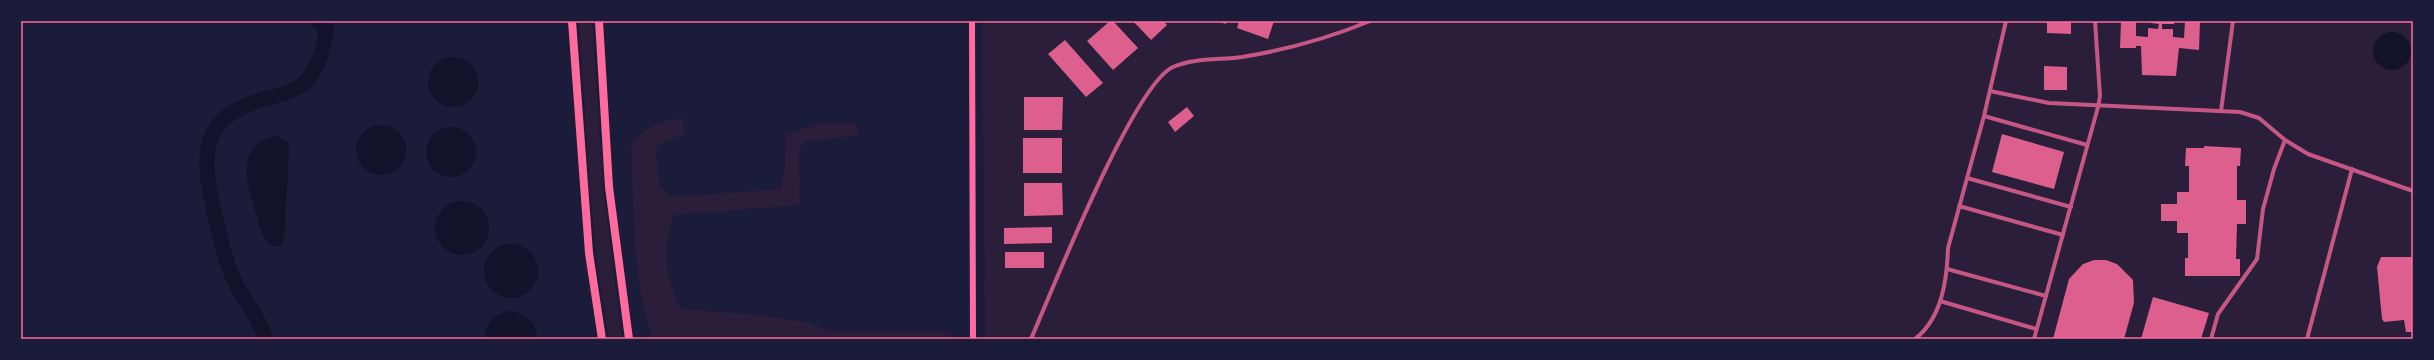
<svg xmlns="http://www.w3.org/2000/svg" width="2434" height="360" font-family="'Work Sans',sans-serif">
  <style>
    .green { fill: #2a1e3b }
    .water { fill: #12122b }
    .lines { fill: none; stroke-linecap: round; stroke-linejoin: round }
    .river { stroke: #12122b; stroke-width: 15 }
    .building { fill: #dd5f8e }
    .minor { stroke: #c65784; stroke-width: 4 }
    .secondary { stroke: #ff6b9d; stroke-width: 6 }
    .trunk { stroke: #ff6b9d; stroke-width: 8 }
    .neatline { fill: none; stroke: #ff6b9d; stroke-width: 1.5 }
  </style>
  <rect width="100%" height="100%" fill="#1b1b3a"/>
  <g class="green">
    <path d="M 579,21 L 592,21 L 604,195 L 622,339 L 609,339 L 598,268 L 591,203 Z"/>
    <path d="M 982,21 L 2413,21 L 2413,339 L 985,339 Z"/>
    <path d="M 683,118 L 685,134 L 655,147 L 660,186 L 671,197 L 781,189 L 785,169 L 786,135 L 818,123 L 854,123 L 857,128 L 858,136 L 806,141 L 799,150 L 800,205 L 673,215 C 663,251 664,276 681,309 L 751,314 L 805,322 L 833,332 L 944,332 L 958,339 L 652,339 L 640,289 L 635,248 L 631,144 C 650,125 656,122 683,118 Z"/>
  </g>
  <g class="water">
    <circle cx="2392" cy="51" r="19"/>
    <circle cx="453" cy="82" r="25"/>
    <circle cx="381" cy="150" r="25"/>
    <circle cx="451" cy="152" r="25"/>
    <path d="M 277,136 L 287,141 L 289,150 L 284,241 L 280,246 C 275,247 270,246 267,242 C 260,233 258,220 255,210 C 246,181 235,144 277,136 Z"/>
    <circle cx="462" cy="228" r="27"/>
    <circle cx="511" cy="271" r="27"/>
    <path d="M 508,311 C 523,312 538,322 537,339 L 484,339 C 485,323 493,315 508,311 Z"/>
  </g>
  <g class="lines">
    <path class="river" d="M 266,339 C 259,318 248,305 237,286 C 223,261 215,215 209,186 C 200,136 217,112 265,99 C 278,95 297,91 306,81 C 320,67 323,46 327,28 L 318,21"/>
  </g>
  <g class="building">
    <path d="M 1110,21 L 1113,21 L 1138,48 L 1113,70 L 1087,41 Z"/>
    <path d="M 1133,21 L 1163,21 L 1167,25 L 1151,40 Z"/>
    <path d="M 1217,21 L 1227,21 L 1226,24 Z"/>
    <path d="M 1239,21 L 1274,21 L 1268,39 L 1237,28 Z"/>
    <path d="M 2047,21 L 2071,21 L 2071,34 L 2047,33 Z"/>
    <path d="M 2121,21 L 2136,21 L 2136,36 L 2148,37 L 2148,28 L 2158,29 L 2159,24 L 2151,23 L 2152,21 L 2174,21 L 2174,24 L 2162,24 L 2162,29 L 2173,29 L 2173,37 L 2184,38 L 2185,21 L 2200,21 L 2199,50 L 2179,48 L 2176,76 L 2142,75 L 2141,46 L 2136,46 L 2136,48 L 2120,48 Z"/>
    <path d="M 1065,40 L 1103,83 L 1086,97 L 1048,54 Z"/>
    <path d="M 2044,66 L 2067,67 L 2067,90 L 2044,90 Z"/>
    <path d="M 1024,97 L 1063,97 L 1062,130 L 1024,130 Z"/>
    <path d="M 1187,107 L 1194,116 L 1175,132 L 1168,122 Z"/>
    <path d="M 2002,134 L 2064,152 L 2054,189 L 1992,172 Z"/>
    <rect x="1023" y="138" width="39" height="35"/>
    <path d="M 2204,146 L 2241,148 L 2240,166 L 2237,166 L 2237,200 L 2246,200 L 2246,224 L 2237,224 L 2236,259 L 2240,259 L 2240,276 L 2185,276 L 2185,258 L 2188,258 L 2188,233 L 2177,233 L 2177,221 L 2161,221 L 2161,204 L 2177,204 L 2177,192 L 2189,192 L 2189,166 L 2185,166 L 2186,148 L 2204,148 Z"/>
    <path d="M 1024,183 L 1062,183 L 1063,215 L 1024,216 Z"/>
    <path d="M 1052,227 L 1052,243 L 1004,244 L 1004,228 Z"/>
    <rect x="1005" y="252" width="39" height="16"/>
    <path d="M 2381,257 L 2413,257 L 2413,332 L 2406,332 L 2404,320 L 2384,322 L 2382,319 L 2377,267 Z"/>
    <path d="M 2094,260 L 2106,260 L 2117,264 L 2133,280 L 2134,303 L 2124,339 L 2053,339 L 2069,279 L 2083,264 Z"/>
    <path d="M 2153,297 L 2209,313 L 2201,339 L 2141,339 Z"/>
  </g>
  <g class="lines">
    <g class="minor">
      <path d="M 1990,91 L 2049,103 L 2240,112 L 2259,118 L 2285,140 L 2308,154 L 2413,191"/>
      <path d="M 2221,111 L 2233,21"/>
      <path d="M 1984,116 L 2087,145"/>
      <path d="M 1967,178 L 2071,207"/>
      <path d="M 1959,206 L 2063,235"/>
      <path d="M 1947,269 L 2046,296"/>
      <path d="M 1940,301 L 2036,329"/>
      <path d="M 1031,339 C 1052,291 1133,85 1173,67 C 1193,58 1220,60 1242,57 C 1285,50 1329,38 1370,21"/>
      <path d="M 1915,339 C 1942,318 1947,280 1948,248 L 1984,116 L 2006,21"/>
      <path d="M 2034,339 L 2098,107 L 2100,96 L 2095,21"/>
      <path d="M 2211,339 L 2218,314 L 2257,259 L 2263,209 L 2274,169 L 2285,140"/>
      <path d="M 2307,339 L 2352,169"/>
    </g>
    <path class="secondary" d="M 972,21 L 973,339"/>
    <g class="trunk">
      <path d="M 572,21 L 589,253 L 602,339"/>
      <path d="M 599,21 L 609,187 L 629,339"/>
    </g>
  </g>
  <rect width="2434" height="360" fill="none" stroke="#1b1b3a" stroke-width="44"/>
  <rect x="22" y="22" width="2390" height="316" class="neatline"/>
</svg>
